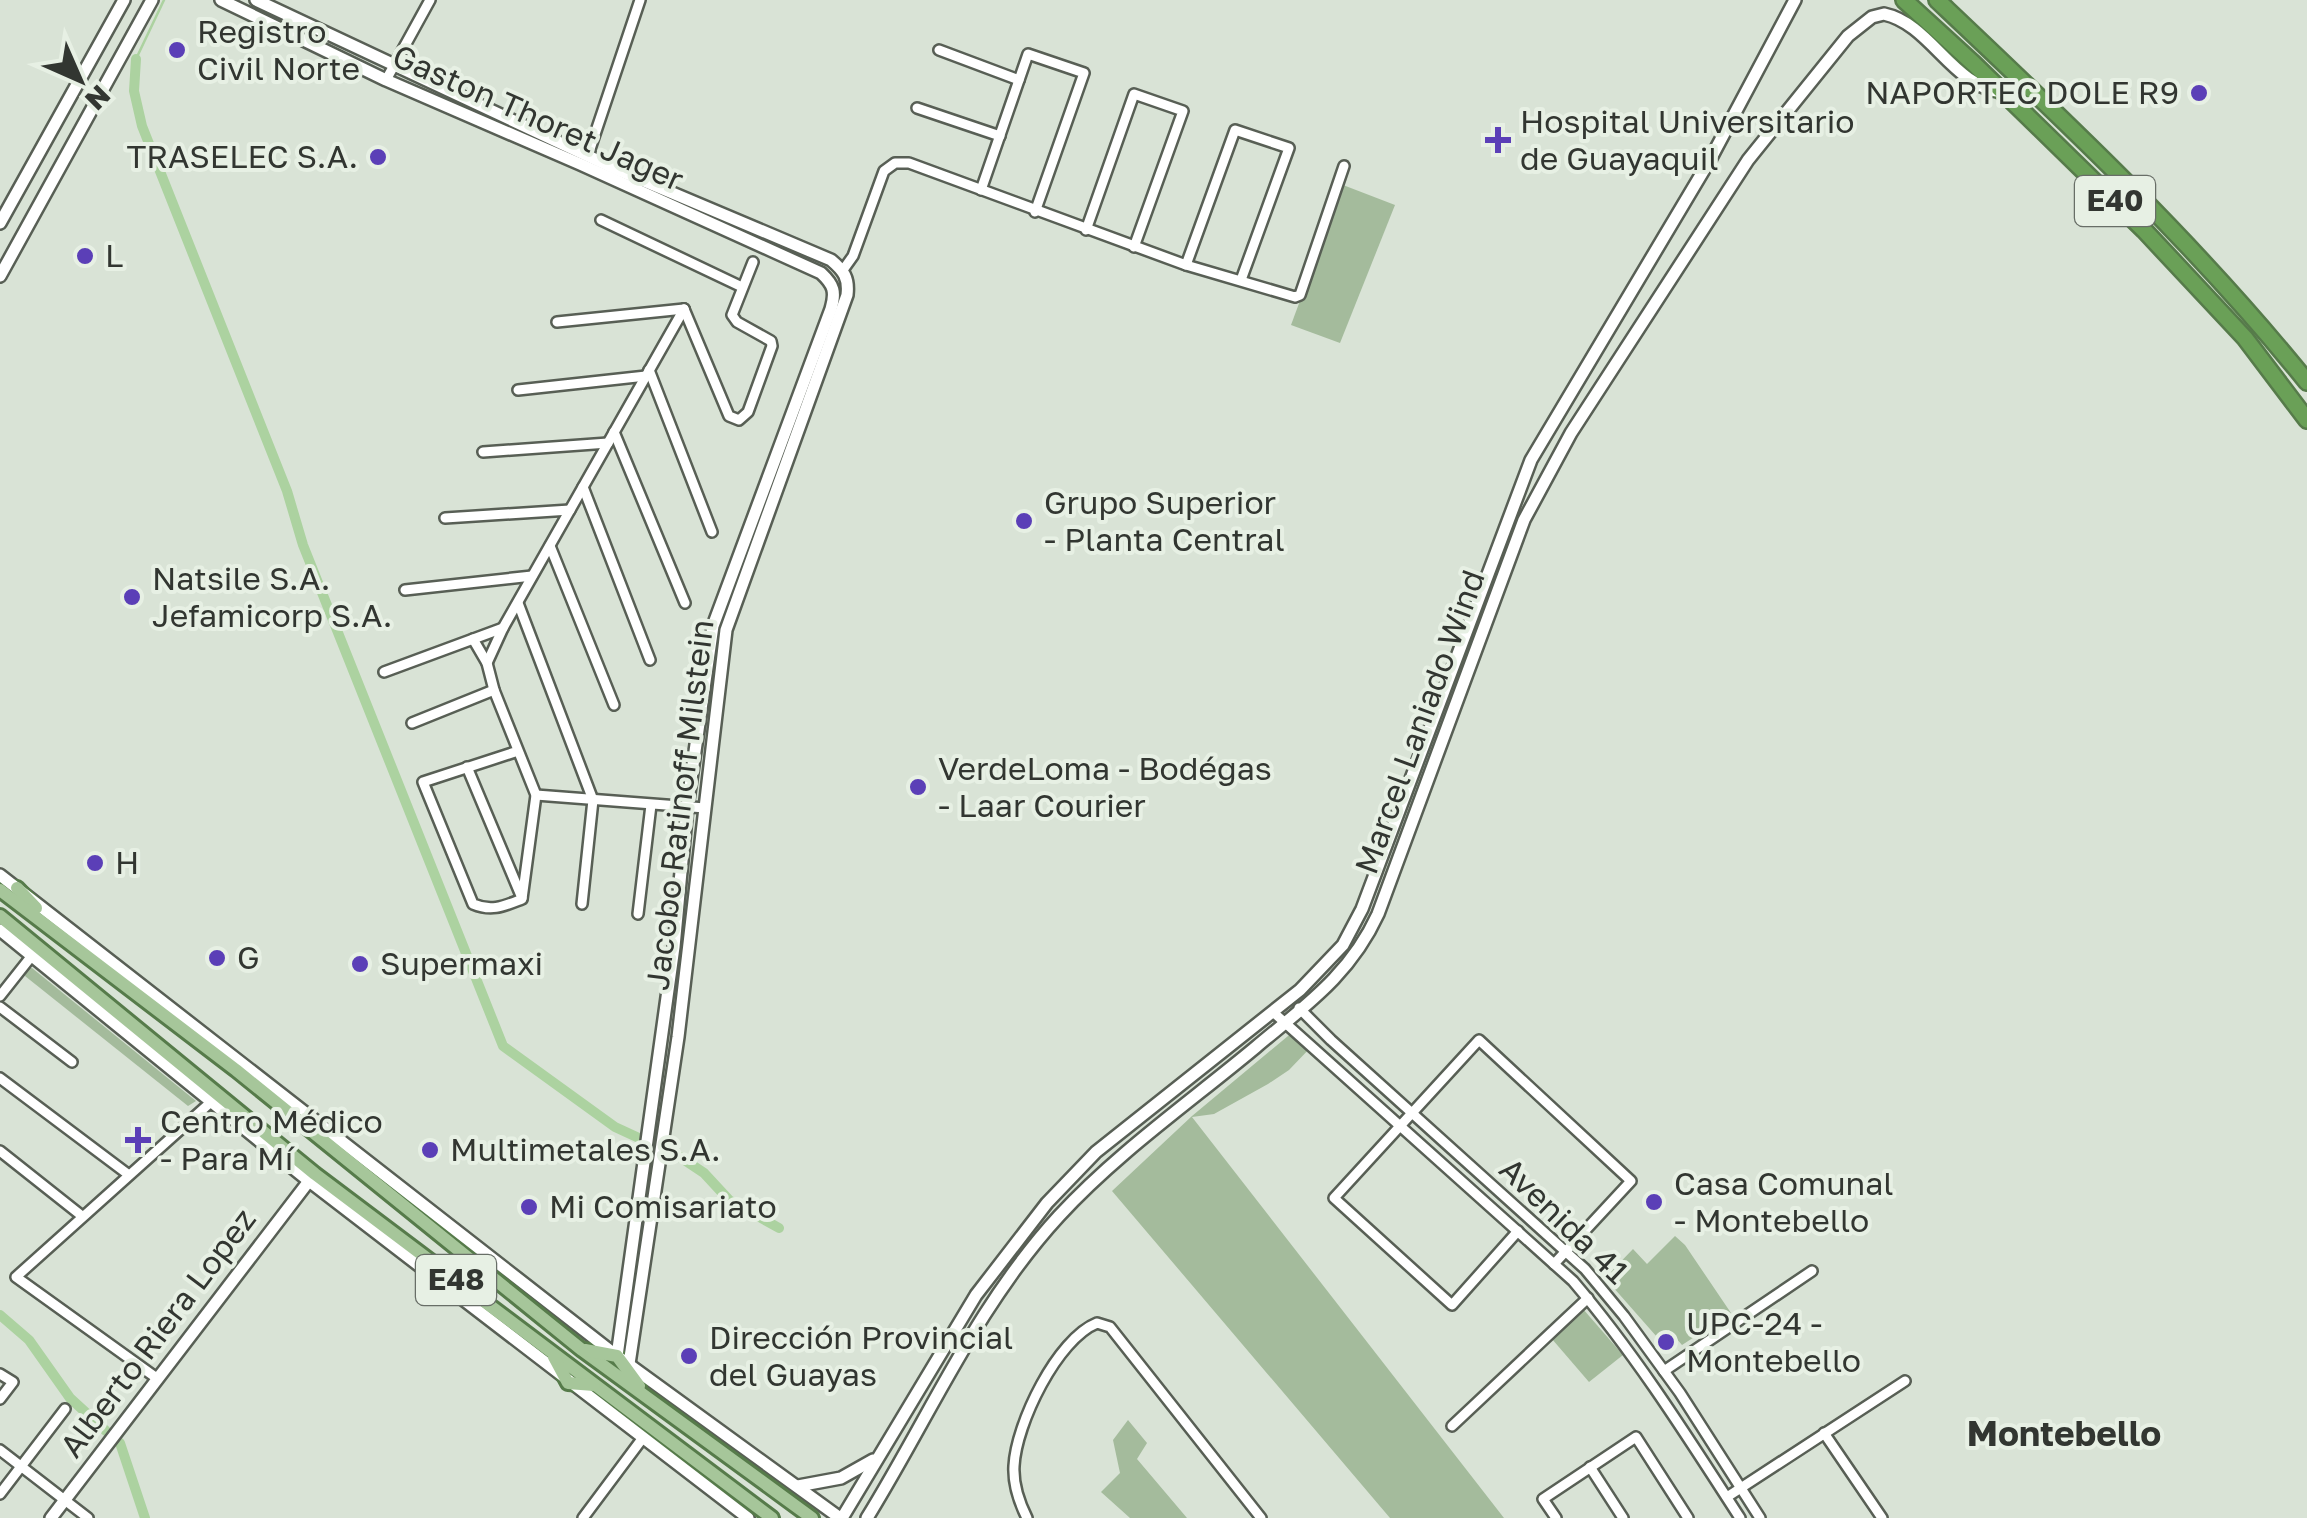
<svg xmlns="http://www.w3.org/2000/svg" width="2307" height="1518" font-family="'Golos Text',sans-serif">
  <style>
    .green { fill: #a4bb9c }
    .lines { fill: none; stroke-linecap: round; stroke-linejoin: round }
    .stream { stroke: #acd2a0; stroke-width: 2.5 }
    .canal { stroke: #acd2a0; stroke-width: 10 }
    .street-casing { stroke: #585f55; stroke-width: 14 }
    .secondary-casing { stroke: #585f55; stroke-width: 16 }
    .primary-casing { stroke: #567b4a; stroke-width: 18 }
    .highway-casing { stroke: #567b4a; stroke-width: 20 }
    .street { stroke: #fff; stroke-width: 9 }
    .secondary { stroke: #fff; stroke-width: 11 }
    .primary { stroke: #a6c69a; stroke-width: 12 }
    .highway { stroke: #6aa057; stroke-width: 15 }
    .poi-dot { fill: #5b3fb7; stroke: #e7f0e4; stroke-width: 4 }
    .labels { text-anchor: middle; stroke-width: 8; stroke-linejoin: round; paint-order: stroke }
    .shield { fill: #e7f0e4; stroke: #686e67; stroke-width: 2.5 }
    .shield-label { font-size: 30px; font-weight: bold; fill: #323631 }
    .poi-label { font-size: 32px; fill: #323631; stroke: #e7f0e4; text-anchor: start }
    .street-label { font-size: 32px; fill: #323631; stroke: #e7f0e4 }
    .neighbourhood-label { font-size: 35px; font-weight: bold; fill: #323631; stroke: #e7f0e4 }
  </style>
  <rect width="100%" height="100%" fill="#d9e3d6"/>
  <g class="green">
    <path d="M 1343,185 L 1395,205 L 1340,343 L 1291,325 Z"/>
    <path d="M 27,968 L 32,968 L 196,1101 L 188,1106 L 25,976 Z"/>
    <path d="M 1294,1031 L 1312,1046 L 1289,1070 L 1268,1084 L 1214,1114 L 1192,1117 L 1504,1518 L 1390,1518 L 1112,1191 L 1192,1116 Z"/>
    <path d="M 1675,1236 L 1685,1245 L 1731,1313 L 1682,1345 L 1669,1330 L 1657,1337 L 1605,1278 L 1633,1249 L 1647,1264 Z"/>
    <path d="M 1583,1309 L 1623,1355 L 1589,1382 L 1552,1339 Z"/>
    <path d="M 1128,1420 L 1147,1443 L 1137,1459 L 1187,1518 L 1130,1518 L 1101,1492 L 1120,1473 L 1113,1440 Z"/>
  </g>
  <g class="lines">
    <path class="stream" d="M 136,59 L 164,0"/>
    <g class="canal">
      <path d="M 136,59 L 134,91 L 142,126 L 287,491 L 303,545 L 503,1046 L 615,1127 L 680,1157 L 704,1173 L 729,1200 L 779,1228"/>
      <path d="M 0,1315 L 29,1340 L 70,1398 L 106,1431"/>
      <path d="M 120,1443 L 145,1518"/>
    </g>
    <g class="street-casing">
      <g id="street">
        <path d="M 939,50 L 1019,80"/>
        <path d="M 386,80 L 430,0"/>
        <path d="M 917,108 L 1000,136"/>
        <path d="M 588,155 L 640,0"/>
        <path d="M 981,190 L 1028,54 L 1084,73 L 1035,212"/>
        <path d="M 601,220 L 742,287"/>
        <path d="M 1086,230 L 1134,94 L 1183,111 L 1134,247"/>
        <path d="M 1186,265 L 1235,130 L 1289,148 L 1241,280"/>
        <path d="M 843,270 L 853,256 L 884,171 L 895,163 L 909,163 L 1186,265 L 1295,297 L 1300,295 L 1344,166"/>
        <path d="M 684,309 L 729,416 L 739,420 L 748,412 L 772,346 L 771,341 L 737,322 L 732,315 L 753,262"/>
        <path d="M 557,322 L 684,309"/>
        <path d="M 649,370 L 712,532"/>
        <path d="M 518,390 L 646,376"/>
        <path d="M 614,432 L 685,603"/>
        <path d="M 483,452 L 608,443"/>
        <path d="M 583,487 L 650,660"/>
        <path d="M 445,518 L 570,510"/>
        <path d="M 550,546 L 614,705"/>
        <path d="M 405,590 L 532,576"/>
        <path d="M 518,603 L 593,800 L 582,904"/>
        <path d="M 473,639 L 487,663 L 494,690 L 536,795 L 522,899 C 504,906 492,912 473,904 L 423,782 L 518,751"/>
        <path d="M 487,663 L 503,628 L 684,309"/>
        <path d="M 384,672 L 503,628"/>
        <path d="M 412,723 L 494,690"/>
        <path d="M 467,767 L 522,898"/>
        <path d="M 536,795 L 705,808"/>
        <path d="M 638,914 L 651,805"/>
        <path d="M 0,996 L 34,953"/>
        <path d="M 0,1007 L 72,1062"/>
        <path d="M 1299,1008 L 1331,1040 L 1585,1269 L 1624,1316 L 1680,1393 L 1760,1518"/>
        <path d="M 1273,1012 L 1573,1281 C 1636,1355 1687,1436 1740,1518"/>
        <path d="M 0,1078 L 129,1175"/>
        <path d="M 0,1151 L 82,1216"/>
        <path d="M 1518,1231 L 1452,1305 L 1334,1198 L 1479,1040 L 1631,1181 L 1554,1264"/>
        <path d="M 1664,1371 L 1812,1271"/>
        <path d="M 0,1374 L 13,1382 L 0,1399"/>
        <path d="M 158,1379 L 16,1277 L 211,1102"/>
        <path d="M 1452,1426 L 1588,1298"/>
        <path d="M 1824,1433 L 1882,1518"/>
        <path d="M 0,1450 L 88,1518"/>
        <path d="M 1590,1467 L 1623,1518"/>
        <path d="M 0,1494 L 65,1409"/>
        <path d="M 1727,1497 L 1905,1381"/>
        <path d="M 583,1518 L 642,1439"/>
        <path d="M 1027,1518 C 1019,1502 1013,1483 1014,1466 C 1016,1424 1057,1339 1097,1323 L 1110,1327 L 1261,1518"/>
        <path d="M 1556,1518 L 1543,1499 L 1636,1437 L 1688,1518"/>
      </g>
    </g>
    <g class="secondary-casing">
      <g id="secondary">
        <path d="M 221,0 L 386,80 L 580,164 L 821,273 C 834,285 836,292 831,309 L 713,626 L 687,807 L 674,947 L 617,1356"/>
        <path d="M 256,0 L 618,170 L 831,260 C 844,271 849,278 847,295 L 726,630 L 678,1037 L 629,1364"/>
        <path d="M 0,223 L 124,0"/>
        <path d="M 0,276 L 152,0"/>
        <path d="M 0,875 L 617,1356 L 840,1518"/>
        <path d="M 0,930 L 309,1181 L 748,1518"/>
        <path d="M 798,1486 L 841,1478 L 873,1460"/>
        <path d="M 51,1518 L 309,1181"/>
        <path d="M 842,1518 L 976,1295 L 1047,1203 L 1096,1152 L 1300,990 L 1343,945 L 1362,909 L 1531,460 L 1711,158 L 1795,0"/>
        <path d="M 867,1518 C 930,1416 977,1305 1059,1216 C 1117,1153 1190,1102 1256,1047 C 1306,1005 1350,975 1378,914 L 1524,520 L 1571,433 L 1748,160 L 1848,36 L 1872,17 L 1884,14 C 1931,24 1953,88 2003,92"/>
      </g>
    </g>
    <g class="primary-casing">
      <g id="primary">
        <path d="M 17,888 L 36,908"/>
        <path d="M 0,890 L 236,1070 L 582,1350 L 812,1518"/>
        <path d="M 0,916 L 315,1174 L 772,1518"/>
        <path d="M 585,1350 L 617,1356 L 639,1386"/>
        <path d="M 554,1357 L 568,1383 L 594,1385"/>
      </g>
    </g>
    <g class="highway-casing">
      <g id="highway">
        <path d="M 1904,0 L 1974,64 L 2144,230 L 2245,338 L 2307,420"/>
        <path d="M 1937,0 C 2066,122 2196,244 2307,382"/>
      </g>
    </g>
    <use href="#street" class="street"/>
    <use href="#secondary" class="secondary"/>
    <use href="#primary" class="primary"/>
    <use href="#highway" class="highway"/>
  </g>
  <g class="poi-dot">
    <circle cx="177" cy="50" r="10"/>
    <circle cx="2199" cy="93" r="10"/>
    <path d="M1493 125h10v10h10v10h-10v10h-10v-10h-10v-10h10z"/>
    <circle cx="378" cy="157" r="10"/>
    <circle cx="85" cy="256" r="10"/>
    <circle cx="1024" cy="521" r="10"/>
    <circle cx="132" cy="597" r="10"/>
    <circle cx="918" cy="787" r="10"/>
    <circle cx="95" cy="863" r="10"/>
    <circle cx="217" cy="958" r="10"/>
    <circle cx="360" cy="964" r="10"/>
    <path d="M133 1125h10v10h10v10h-10v10h-10v-10h-10v-10h10z"/>
    <circle cx="430" cy="1150" r="10"/>
    <circle cx="1654" cy="1202" r="10"/>
    <circle cx="529" cy="1207" r="10"/>
    <circle cx="1666" cy="1342" r="10"/>
    <circle cx="689" cy="1356" r="10"/>
  </g>
  <g class="labels">
    <g class="shield">
      <rect x="2075" y="176" width="80" height="50" rx="8"/>
      <rect x="416" y="1255" width="80" height="50" rx="8"/>
    </g>
    <g class="shield-label">
      <text x="2115" y="211">E40</text>
      <text x="456" y="1290">E48</text>
    </g>
    <g class="poi-label">
      <text x="197" y="43">Registro<tspan x="197" dy="37">Civil Norte</tspan></text>
      <text x="2179" y="104" text-anchor="end">NAPORTEC DOLE R9</text>
      <text x="1520" y="133">Hospital Universitario<tspan x="1520" dy="37">de Guayaquil</tspan></text>
      <text x="358" y="168" text-anchor="end">TRASELEC S.A.</text>
      <text x="105" y="267">L</text>
      <text x="1044" y="514">Grupo Superior<tspan x="1044" dy="37">- Planta Central</tspan></text>
      <text x="152" y="590">Natsile S.A.<tspan x="152" dy="37">Jefamicorp S.A.</tspan></text>
      <text x="938" y="780">VerdeLoma - Bodégas<tspan x="938" dy="37">- Laar Courier</tspan></text>
      <text x="115" y="874">H</text>
      <text x="237" y="969">G</text>
      <text x="380" y="975">Supermaxi</text>
      <text x="160" y="1133">Centro Médico<tspan x="160" dy="37">- Para Mí</tspan></text>
      <text x="450" y="1161">Multimetales S.A.</text>
      <text x="1674" y="1195">Casa Comunal<tspan x="1674" dy="37">- Montebello</tspan></text>
      <text x="549" y="1218">Mi Comisariato</text>
      <text x="1686" y="1335">UPC-24 -<tspan x="1686" dy="37">Montebello</tspan></text>
      <text x="709" y="1349">Dirección Provincial<tspan x="709" dy="37">del Guayas</tspan></text>
    </g>
    <g class="street-label">
      <text transform="translate(538 118) rotate(24)" y="11">Gaston Thoret Jager</text>
      <text transform="translate(1420 722) rotate(-70)" y="11">Marcel Laniado Wind</text>
      <text transform="translate(680 805) rotate(-83)" y="11">Jacobo Ratinoff Milstein</text>
      <text transform="translate(1564 1221) rotate(44)" y="11">Avenida 41</text>
      <text transform="translate(158 1333) rotate(-53)" y="11">Alberto Riera Lopez</text>
    </g>
    <g class="neighbourhood-label">
      <text x="2064" y="1446">Montebello</text>
    </g>
  </g>
  <g transform="translate(80 80) rotate(135)" stroke="#e7f0e4" stroke-width="8" paint-order="stroke">
  <path d="M0-8L18 38L0 25L-18 38Z" fill="#323631"/>
  <text y="-15" font-size="28" font-weight="bold" text-anchor="middle" fill="#323631">N</text>
  </g>
</svg>
